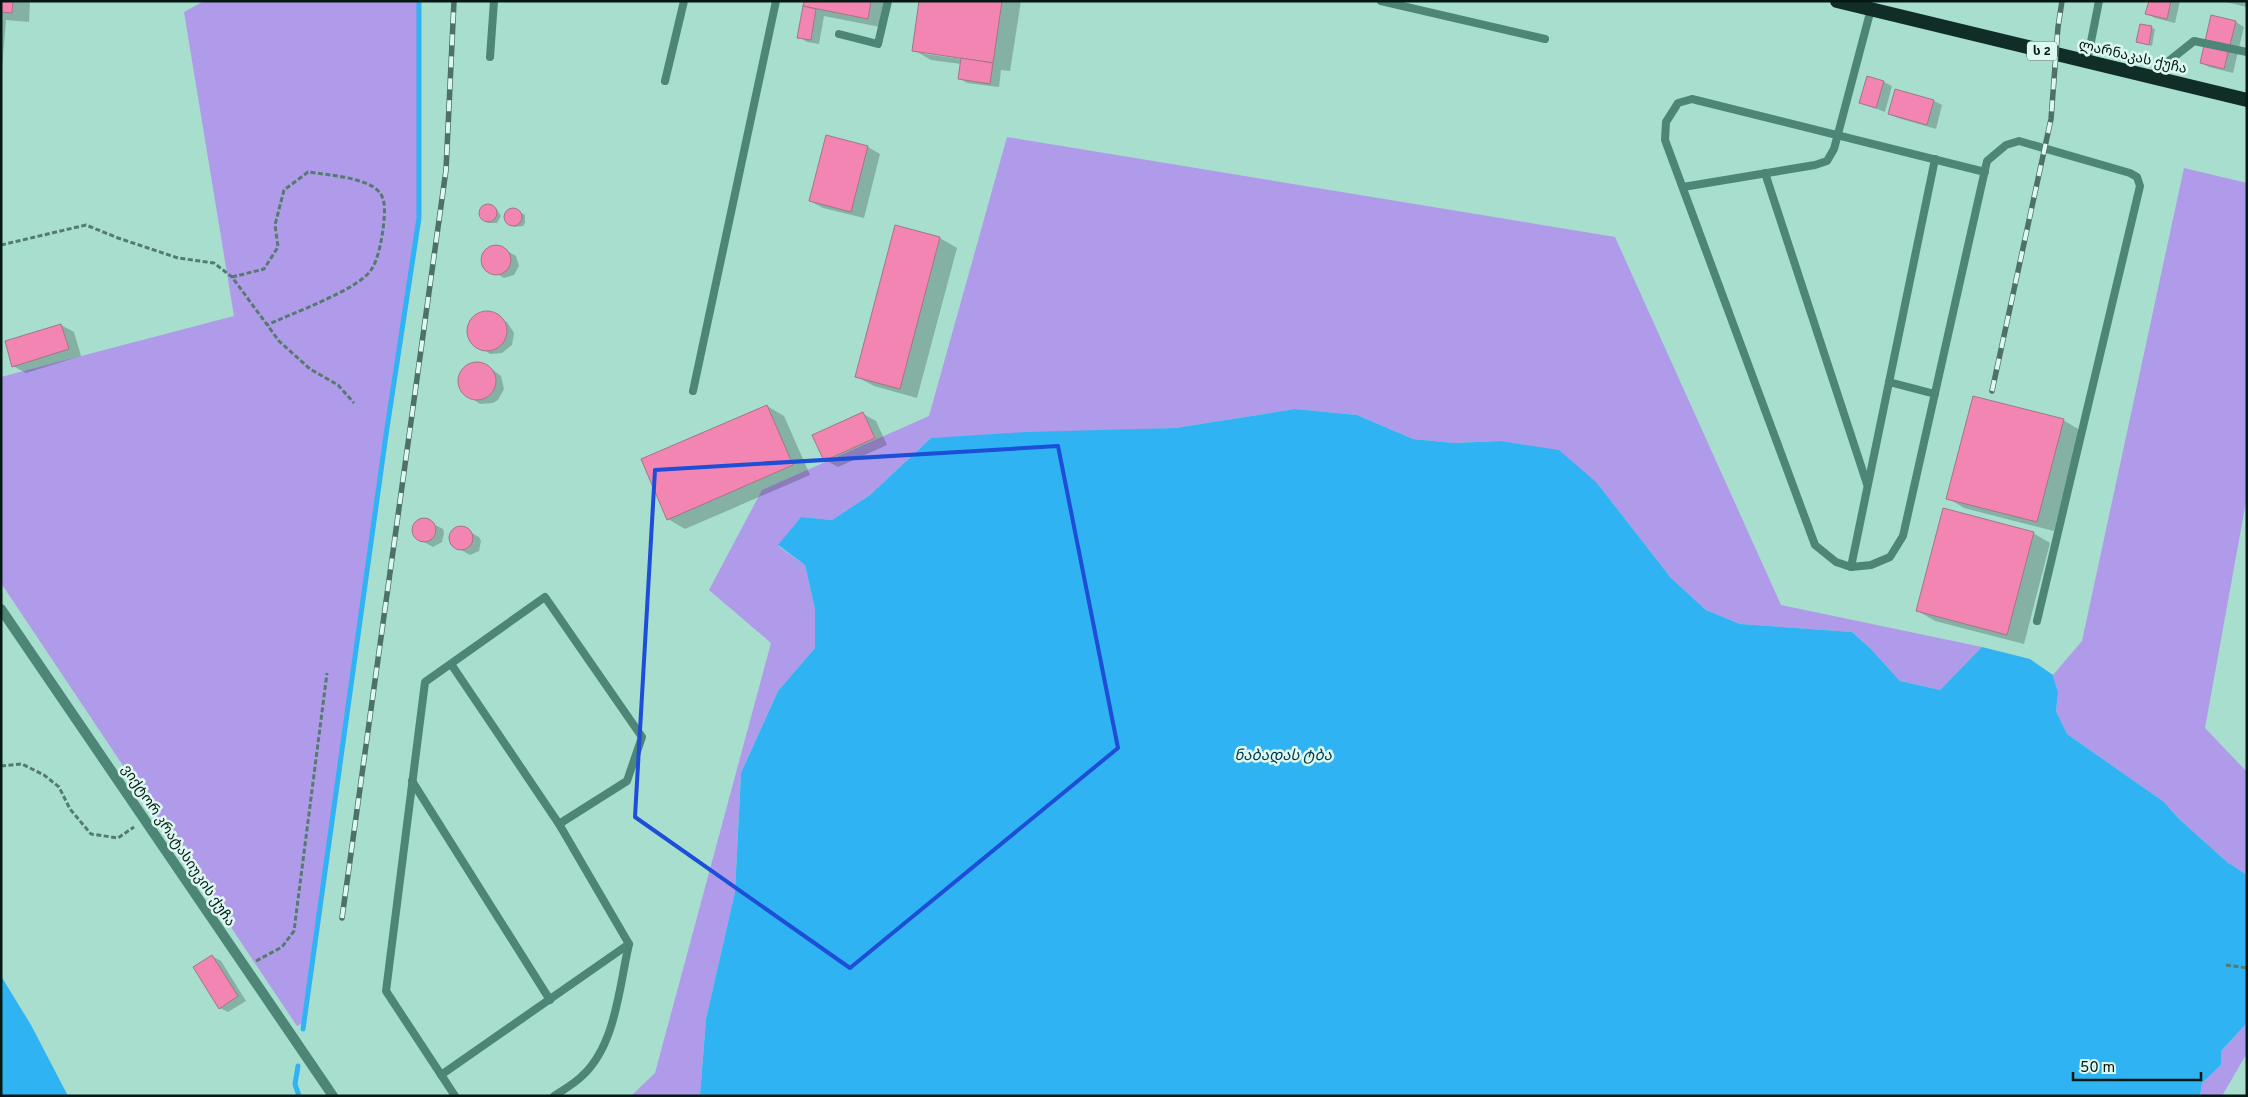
<svg xmlns="http://www.w3.org/2000/svg" width="2248" height="1097" font-family="Overpass,'Noto Sans Georgian',sans-serif">
  <style>
    .green { fill: #af9be9 }
    .water { fill: #30b3f3 }
    .shadow { fill: #0003; fill-rule: evenodd }
    .lines { fill: none; stroke-linecap: round; stroke-linejoin: round }
    .stream { stroke: #30b3f3; stroke-width: 5 }
    .building { fill: #f285b1; stroke: #a37686 }
    .path { stroke: #557b71; stroke-width: 3; stroke-dasharray: 5 2.5; stroke-linecap: butt }
    .service { stroke: #4d8577; stroke-width: 8 }
    .minor { stroke: #4d8577; stroke-width: 10 }
    .trunk { stroke: #102e27; stroke-width: 14 }
    .rail-casing { stroke: #4d7168; stroke-width: 5.5 }
    .rail { stroke: #ddf8f0; stroke-width: 4; stroke-dasharray: 11; stroke-linecap: butt }
    .marked { fill: none; stroke: #1d4ed8; stroke-width: 4; stroke-linejoin: round }
    .labels { text-anchor: middle; stroke-width: 5; stroke-linejoin: round; paint-order: stroke }
    .shield { fill: #ddf8f0; stroke: #455c56; stroke-width: 1 }
    .shield-label { font-size: 12px; font-weight: bold; fill: #041914 }
    .street-label { font-size: 14px; fill: #041914; stroke: #ddf8f0 }
    .water-label { font-size: 15px; font-style: italic; fill: #003851; stroke: #ddf8f0 }
  </style>
  <rect width="100%" height="100%" fill="#a7dece"/>
  <g class="green">
    <path d="M 204,1 L 419,1 L 419,218 L 386,435 L 304,1022 L 297,1026 L 1,583 L 1,377 L 234,316 L 184,12 Z"/>
    <path d="M 1007,137 L 1615,237 L 1781,605 L 1982,647 L 1940,690 L 1900,681 L 1870,648 L 1852,632 L 1740,624 L 1706,610 L 1671,578 L 1597,483 L 1500,441 L 1454,443 L 1413,439 L 1357,415 L 1295,409 L 1175,428 L 931,438 L 870,495 L 832,520 L 801,517 L 778,546 L 805,565 L 815,609 L 815,648 L 778,691 L 741,773 L 735,892 L 706,1019 L 700,1096 L 631,1096 L 655,1073 L 771,643 L 709,590 L 762,490 L 929,416 Z"/>
    <path d="M 2184,168 L 2247,183 L 2247,496 L 2205,728 L 2247,772 L 2247,875 L 2227,862 L 2179,819 L 2164,802 L 2067,734 L 2056,711 L 2058,693 L 2053,675 L 2082,641 Z"/>
    <path d="M 2247,1023 L 2247,1053 L 2222,1096 L 2200,1096 L 2202,1083 L 2221,1065 L 2221,1051 Z"/>
  </g>
  <g class="water">
    <path d="M 1295,409 L 1357,415 L 1413,439 L 1454,443 L 1500,441 L 1559,450 L 1597,483 L 1671,578 L 1706,610 L 1740,624 L 1852,632 L 1870,648 L 1900,681 L 1940,690 L 1982,647 L 2030,659 L 2053,675 L 2058,693 L 2056,711 L 2067,734 L 2164,802 L 2179,819 L 2227,862 L 2247,875 L 2247,1023 L 2221,1051 L 2221,1065 L 2202,1083 L 2200,1096 L 700,1096 L 706,1019 L 735,892 L 741,773 L 778,691 L 815,648 L 815,609 L 805,565 L 778,545 L 801,517 L 832,520 L 870,495 L 931,438 L 1027,432 L 1175,428 Z"/>
    <path d="M 1,976 L 31,1025 L 68,1096 L 1,1096 Z"/>
  </g>
  <g class="shadow">
    <path d="M 1,1 L 30,1 L 29,22 L 6,20 L 1,80 Z"/>
    <path d="M 806,1 L 890,1 L 885,28 L 824,16 L 819,44 L 807,42 L 799,37 L 809,9 L 805,6 Z"/>
    <path d="M 921,1 L 1021,1 L 1010,71 L 1001,70 L 999,87 L 967,83 L 959,78 L 961,64 L 931,60 L 914,50 ZM 925,51 L 962,57 L 962,59 L 925,54 Z"/>
    <path d="M 2150,1 L 2180,1 L 2175,23 L 2155,18 L 2147,14 Z"/>
    <path d="M 2221,1 L 2247,1 L 2247,7 Z"/>
    <path d="M 2236,22 L 2244,27 L 2233,73 L 2209,67 L 2201,63 Z"/>
    <path d="M 2141,25 L 2155,29 L 2152,46 L 2138,42 Z"/>
    <path d="M 1884,82 L 1892,86 L 1885,112 L 1861,103 Z"/>
    <path d="M 1934,101 L 1942,105 L 1936,129 L 1898,118 L 1889,114 Z"/>
    <path d="M 868,147 L 880,154 L 864,218 L 823,208 L 810,201 Z"/>
    <path d="M 488,205 L 496,208 L 501,216 L 497,223 L 488,223 L 480,213 L 480,210 Z"/>
    <path d="M 513,208 L 525,215 L 525,223 L 523,226 L 514,227 L 505,217 L 506,213 Z"/>
    <path d="M 896,227 L 940,238 L 957,248 L 917,398 L 874,386 L 857,377 Z"/>
    <path d="M 498,246 L 516,256 L 519,266 L 514,275 L 504,278 L 486,268 L 483,258 L 488,249 Z"/>
    <path d="M 486,312 L 507,322 L 514,333 L 512,345 L 502,353 L 490,354 L 471,340 L 468,328 L 474,317 Z"/>
    <path d="M 61,325 L 74,332 L 81,356 L 26,373 L 13,366 Z"/>
    <path d="M 476,362 L 489,367 L 501,376 L 504,389 L 498,400 L 493,403 L 480,404 L 461,391 L 458,378 L 465,367 Z"/>
    <path d="M 767,406 L 784,416 L 810,475 L 685,529 L 668,519 Z"/>
    <path d="M 863,414 L 876,421 L 887,445 L 838,467 L 825,460 Z"/>
    <path d="M 2063,420 L 2080,430 L 2054,531 L 1964,508 L 1948,498 Z"/>
    <path d="M 424,519 L 443,529 L 444,533 L 442,542 L 433,547 L 415,537 L 413,533 L 416,523 Z"/>
    <path d="M 461,527 L 479,537 L 481,541 L 479,551 L 470,555 L 452,545 L 450,541 L 452,531 Z"/>
    <path d="M 2033,533 L 2050,543 L 2024,644 L 1935,621 L 1918,611 Z"/>
    <path d="M 212,956 L 221,961 L 246,1001 L 228,1012 L 220,1008 Z"/>
  </g>
  <g class="lines">
    <g class="stream">
      <path d="M 303,1029 L 386,435 L 419,218 L 419,1"/>
      <path d="M 298,1066 L 295,1084 L 299,1096"/>
    </g>
  </g>
  <g class="building">
    <path d="M 1,1 L 13,1 L 12,13 L 1,12 Z"/>
    <path d="M 804,1 L 871,1 L 868,19 L 803,6 Z"/>
    <path d="M 919,1 L 1002,1 L 993,63 L 912,51 Z"/>
    <path d="M 2149,1 L 2171,1 L 2167,19 L 2145,14 Z"/>
    <path d="M 803,6 L 816,9 L 811,40 L 797,38 Z"/>
    <path d="M 2211,15 L 2236,21 L 2224,69 L 2200,63 Z"/>
    <path d="M 2140,24 L 2152,26 L 2149,45 L 2136,42 Z"/>
    <path d="M 961,58 L 993,63 L 990,84 L 958,79 Z"/>
    <path d="M 1867,76 L 1884,81 L 1876,108 L 1859,103 Z"/>
    <path d="M 1895,89 L 1934,100 L 1927,125 L 1888,114 Z"/>
    <path d="M 826,135 L 868,146 L 851,212 L 809,201 Z"/>
    <circle cx="488" cy="213" r="9"/>
    <circle cx="513" cy="217" r="9"/>
    <path d="M 895,225 L 940,237 L 900,389 L 855,377 Z"/>
    <circle cx="496" cy="260" r="15"/>
    <circle cx="487" cy="331" r="20"/>
    <path d="M 61,324 L 69,349 L 12,367 L 5,341 Z"/>
    <circle cx="477" cy="381" r="19"/>
    <path d="M 1973,396 L 2064,419 L 2037,522 L 1946,499 Z"/>
    <path d="M 767,405 L 793,465 L 667,520 L 641,459 Z"/>
    <path d="M 863,412 L 875,438 L 824,461 L 812,435 Z"/>
    <path d="M 1943,508 L 2034,532 L 2007,635 L 1916,611 Z"/>
    <circle cx="424" cy="530" r="12"/>
    <circle cx="461" cy="538" r="12"/>
    <path d="M 212,955 L 238,996 L 219,1009 L 193,967 Z"/>
  </g>
  <g class="lines">
    <g class="path">
      <path d="M 1,245 L 86,225 L 118,238 L 178,258 L 214,263 L 232,277 L 279,341 L 310,369 L 338,385 L 354,403"/>
      <path d="M 232,277 L 264,269 L 278,247 L 275,225 L 284,190 L 308,172 C 327,175 368,177 380,193 C 387,202 384,219 383,230 C 381,242 378,260 371,270 C 358,290 290,314 267,325"/>
      <path d="M 1,766 L 22,764 L 44,775 L 59,787 L 70,809 L 91,834 L 118,838 L 134,827"/>
      <path d="M 256,961 L 282,947 L 294,931 L 327,673"/>
      <path d="M 2226,965 L 2247,968"/>
    </g>
    <g class="service">
      <path d="M 1381,1 L 1545,39"/>
      <path d="M 839,34 L 878,44 L 888,1"/>
      <path d="M 490,57 L 494,1"/>
      <path d="M 2087,62 L 2099,1"/>
      <path d="M 2150,76 L 2194,41 L 2247,52"/>
      <path d="M 665,81 L 684,1"/>
      <path d="M 1985,172 L 1692,99 L 1678,103 L 1666,122 L 1665,140 L 1815,545 L 1836,562 L 1851,567 L 1871,565 L 1890,557 L 1903,536 L 1987,161 L 2006,145 L 2019,141 L 2130,173 L 2137,177 L 2140,186 L 2037,621"/>
      <path d="M 1765,173 L 1867,484"/>
      <path d="M 1683,187 L 1815,165 L 1827,161 L 1834,149 L 1871,9"/>
      <path d="M 1889,382 L 1935,394"/>
      <path d="M 693,391 L 776,1"/>
      <path d="M 1851,567 L 1935,159"/>
      <path d="M 451,664 L 559,824 L 629,944 C 619,987 616,1045 582,1076 C 574,1084 563,1090 554,1096"/>
      <path d="M 412,781 L 550,1000"/>
      <path d="M 441,1075 L 629,944"/>
      <path d="M 455,1096 L 386,991 L 425,682 L 545,597 L 642,737 L 627,781 L 559,824"/>
    </g>
    <path class="minor" d="M 1,609 L 333,1096"/>
    <path class="trunk" d="M 1837,1 L 2247,100"/>
    <g class="rail-casing">
      <g id="rail">
        <path d="M 1992,391 L 2051,119 L 2058,27 L 2062,1"/>
        <path d="M 342,918 L 446,170 L 454,1"/>
      </g>
    </g>
    <use href="#rail" class="rail"/>
  </g>
  <path class="marked" d="M 1058,446 L 1118,748 L 850,968 L 635,817 L 655,470 Z"/>
  <g class="labels">
    <rect class="shield" x="2027" y="41.5" width="30" height="19" rx="4"/>
    <g class="shield-label">
      <text x="2042" y="55">ს 2</text>
    </g>
    <g class="street-label">
      <text transform="translate(2133 56) rotate(13)" y="5">ლარნაკას ქუჩა</text>
      <text transform="translate(179 845) rotate(56)" y="5">ვიქტორ კრატასიუკის ქუჩა</text>
    </g>
    <g class="water-label">
      <text x="1283" y="760">ნაბადას ტბა</text>
    </g>
  </g>
  <rect width="2248" height="1097" fill="none" stroke="#041914" stroke-width="5"/>
  <path d="M2073 1072v8h128v-8" fill="none" stroke="#041914" stroke-width="2.5"/>
  <text x="2080" y="1072" font-size="15" fill="#041914" stroke="#ddf8f0" stroke-width="4" paint-order="stroke">50 m</text>
</svg>
